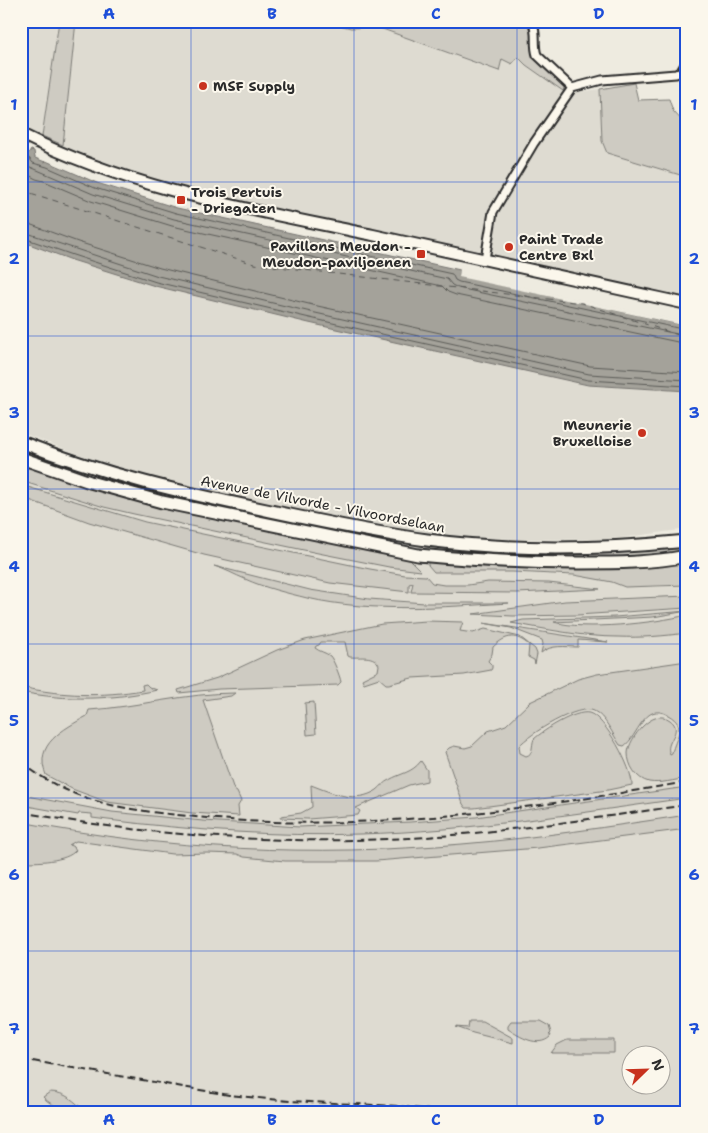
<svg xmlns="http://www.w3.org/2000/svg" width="708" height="1133" font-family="'Shantell Sans',sans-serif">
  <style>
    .built { fill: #dedbd1; fill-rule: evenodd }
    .green { fill: #cecbc2; stroke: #7c7b76 }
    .water { fill: #a4a29a; stroke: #74726e }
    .pier { fill: #eeebe0 }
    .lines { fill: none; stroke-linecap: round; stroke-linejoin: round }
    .shore { stroke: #5b5b57; stroke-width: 1 }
    .ferry { stroke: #555552; stroke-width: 1; stroke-dasharray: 6 5; stroke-linecap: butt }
    .street-casing { stroke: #2b2b2b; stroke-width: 11 }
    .secondary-casing { stroke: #2b2b2b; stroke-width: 14 }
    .primary-casing { stroke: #2b2b2b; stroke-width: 15 }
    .street { stroke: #fbf7ec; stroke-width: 7 }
    .secondary { stroke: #fbf7ec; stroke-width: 10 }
    .primary { stroke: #fbf7ec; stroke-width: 11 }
    .rail { stroke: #2b2b2b; stroke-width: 2; stroke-dasharray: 8 4; stroke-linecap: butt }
    .grid { fill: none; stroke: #1d4ed8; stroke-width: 1; stroke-opacity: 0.55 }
    .poi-dot { fill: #c8321e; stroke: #fbf7ec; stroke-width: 2 }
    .labels { text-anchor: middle; stroke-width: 4; stroke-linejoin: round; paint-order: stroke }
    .poi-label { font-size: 14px; font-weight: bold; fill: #2b2b2b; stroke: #fbf7ec; text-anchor: start }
    .street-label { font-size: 14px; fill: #2b2b2b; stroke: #fbf7ec }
    .neatline { fill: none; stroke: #1d4ed8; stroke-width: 2 }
    .grid-label { font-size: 16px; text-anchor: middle; font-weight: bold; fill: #1d4ed8 }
  </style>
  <rect width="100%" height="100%" fill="#eeebe0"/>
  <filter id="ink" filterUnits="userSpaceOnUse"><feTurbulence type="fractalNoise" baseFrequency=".02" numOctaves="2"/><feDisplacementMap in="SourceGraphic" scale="10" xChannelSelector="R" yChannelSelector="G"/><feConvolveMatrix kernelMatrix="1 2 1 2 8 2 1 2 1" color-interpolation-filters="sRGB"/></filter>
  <g filter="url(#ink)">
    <g class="built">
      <path d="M 21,21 L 59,21 L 41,141 L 21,133 Z"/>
      <path d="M 76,21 L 322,21 L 351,28 L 377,27 L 499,71 L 502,59 L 518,57 L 526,65 L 563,91 L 571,93 L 600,89 L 602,141 L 607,153 L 687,177 L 687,300 L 151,182 L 62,150 Z"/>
      <path d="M 21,241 L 72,260 L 588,385 L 687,391 L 687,529 L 605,540 L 437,538 L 243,502 L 131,474 L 25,434 L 21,432 Z"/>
      <path d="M 21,462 L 103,492 L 190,514 L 476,571 L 574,575 L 652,587 L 687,585 L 687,1112 L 21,1112 ZM 630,1056 L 660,1056 L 660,1086 L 630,1086 Z"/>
    </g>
    <g class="green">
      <path d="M 59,21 L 76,21 L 63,145 L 42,136 Z"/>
      <path d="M 322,21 L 528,21 L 531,27 L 533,50 L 565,85 L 563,91 L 526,65 L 518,57 L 512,64 L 502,59 L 499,71 L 377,27 L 351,28 Z"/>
      <path d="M 634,83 L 638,100 L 669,99 L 673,111 L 687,126 L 687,177 L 607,153 L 602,141 L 600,89 Z"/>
      <path d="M 21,462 L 103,492 L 171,510 L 408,558 L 421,571 L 389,567 L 318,553 L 134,514 L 104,507 L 21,481 Z"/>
      <path d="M 21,485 L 145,522 L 370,569 L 405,575 L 426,576 L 432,583 L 444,585 L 468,585 L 488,582 L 549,583 L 600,589 L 517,593 L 411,592 L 413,583 L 409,584 L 409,592 L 330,583 L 204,555 L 89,522 L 21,497 Z"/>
      <path d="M 144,488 L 420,542 L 687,544 L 687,552 L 634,557 L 568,560 L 482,557 L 392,546 L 211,510 L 143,491 Z"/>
      <path d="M 429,560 L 687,561 L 687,585 L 625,587 L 612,582 L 574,575 L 512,572 L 434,572 L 428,565 L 428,562 Z"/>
      <path d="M 214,566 L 310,590 L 369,599 L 425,603 L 509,603 C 442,607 373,613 307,598 C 287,593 265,588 245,579 C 235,575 225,569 214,566 Z"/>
      <path d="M 687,596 L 687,608 L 577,615 L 513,616 L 473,614 L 565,601 Z"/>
      <path d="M 687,611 L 653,617 L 554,622 C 584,631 655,623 687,615 L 687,633 C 664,636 641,638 618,637 C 582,637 546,629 511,623 L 523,620 L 615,617 Z"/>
      <path d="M 427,621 L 463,622 L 460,631 L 473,633 L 485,629 L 520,637 L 535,649 L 537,654 L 535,664 L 534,660 L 528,657 L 529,645 C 516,634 507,634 493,647 L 492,654 L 488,661 L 492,665 L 492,668 L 491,670 L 464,675 L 412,678 L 389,684 L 386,684 L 379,678 L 364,683 L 362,679 L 378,671 L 379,665 C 374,654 361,658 350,657 L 348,656 L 345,642 L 321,642 L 319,645 L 316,646 L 315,648 C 320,652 325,652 330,656 C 333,659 340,676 341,682 L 338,685 L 219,689 L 179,693 L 178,690 L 217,678 L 277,650 L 305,640 L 382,624 Z"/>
      <path d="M 483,623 L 608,642 L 578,640 L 578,647 C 566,647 551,644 541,653 L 543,644 L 542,640 L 511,628 Z"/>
      <path d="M 687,661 L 687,778 C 675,780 660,784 649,782 C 636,779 628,765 628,753 C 629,738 653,707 670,720 C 685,731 663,742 670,754 L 672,753 C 675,738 688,726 668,715 C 644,701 638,737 624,746 L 620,745 C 613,735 605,716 594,711 C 579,703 529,734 519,746 L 520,753 L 526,756 C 534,754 531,746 534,739 C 544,730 575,710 589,713 C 605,717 633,769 632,785 L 608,790 L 474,808 L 466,808 L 463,804 L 445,752 L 449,748 L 454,746 L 465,748 L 472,746 L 488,731 L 506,725 L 530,702 L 578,679 L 597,674 Z"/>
      <path d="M 146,684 L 149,687 L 157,690 C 113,700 66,701 21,692 L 21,687 C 63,696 101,697 143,690 L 142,685 Z"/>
      <path d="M 235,693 L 231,696 L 203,700 L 234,790 L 237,792 L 241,801 L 238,806 L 239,816 L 192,813 L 107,802 L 72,789 L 46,775 C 33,744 64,729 87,716 L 89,710 C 138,707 186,693 235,693 Z"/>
      <path d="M 314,702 L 316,734 L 307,735 L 305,703 Z"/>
      <path d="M 421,761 L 427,770 L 427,781 L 409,785 L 367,803 L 356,808 L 360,811 L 358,815 L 308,819 L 280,818 L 281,816 L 301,813 L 312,807 L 311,785 C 332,793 356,804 377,790 C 381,787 384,782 389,780 C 401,773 412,773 421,761 Z"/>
      <path d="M 687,787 L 687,798 C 578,813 470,831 360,834 C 276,837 191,830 108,820 L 92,818 L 92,814 L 79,813 L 78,815 L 21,805 L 21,795 L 112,812 L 203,821 L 300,827 L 410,822 L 476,817 Z"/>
      <path d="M 687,815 L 687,829 L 538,848 L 376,861 L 285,861 L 244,857 L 237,854 L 207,853 L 172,854 L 76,841 L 69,845 L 74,847 L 76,850 C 67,862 35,862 21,862 L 21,822 C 167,850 314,857 462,844 C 537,838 612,826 687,815 Z"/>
      <path d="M 469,1021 L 482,1021 L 513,1038 L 513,1043 L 473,1033 L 456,1027 L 468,1028 Z"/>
      <path d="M 511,1021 L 540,1021 L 549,1026 L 551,1033 L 549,1035 L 551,1035 L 550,1037 C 538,1048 520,1037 508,1029 L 508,1025 Z"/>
      <path d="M 567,1040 L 614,1040 L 614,1053 L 551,1053 L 557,1045 Z"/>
      <path d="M 50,1092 C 65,1092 75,1101 85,1112 C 70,1112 53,1108 43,1097 Z"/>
    </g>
    <path class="water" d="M 31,150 L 34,151 L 35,158 L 45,162 L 46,161 L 97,183 L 177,208 L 460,270 L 459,276 L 687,326 L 687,391 L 588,385 L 309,323 L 155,286 L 72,260 L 21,241 L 21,151 L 29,153 Z"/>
    <path class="pier" d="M 460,268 L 462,270 L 462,275 L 687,323 L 687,326 L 459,277 Z"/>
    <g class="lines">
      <g class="shore">
        <path d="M 21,156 L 29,158 L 33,163 L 47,167 L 95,188 L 176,213 L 452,274 L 455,280 L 459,282 L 687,330"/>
        <path d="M 21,163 L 93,194 L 174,219 L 447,279 L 452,285 L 458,288 L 687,336"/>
        <path d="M 21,171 L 36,179 L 44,181 L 91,201 L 172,226 L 442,286 L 448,292 L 456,295 L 687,344"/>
        <path d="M 21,223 L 29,224 L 78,242 L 160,268 L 313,305 L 590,366 L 687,372"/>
        <path d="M 21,231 L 158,276 L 311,312 L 589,374 L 687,380"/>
        <path d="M 21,237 L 73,255 L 156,282 L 310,318 L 588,380 L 687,386"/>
      </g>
      <path class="ferry" d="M 21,190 L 254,264 L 582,303 L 687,338"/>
      <g class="street-casing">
        <g id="street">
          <path d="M 532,21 C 538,33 533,44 537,55 L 572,88"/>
          <path d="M 672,21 L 687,26"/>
          <path d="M 485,259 L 493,212 L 534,143 L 572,88 L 602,80 L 676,74 L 681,71 L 687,61"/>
        </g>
      </g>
      <g class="secondary-casing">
        <path id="secondary" d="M 21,134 C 132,190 253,210 373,235 C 477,257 582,281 687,304"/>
      </g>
      <g class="primary-casing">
        <g id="primary">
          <path d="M 21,442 C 105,475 184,493 271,511 C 323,522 375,533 427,540 C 513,551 600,550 687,541"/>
          <path d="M 21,458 L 90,482 L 162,502 L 418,555 C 471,560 525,563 579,563 C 615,563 652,563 687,556"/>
        </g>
      </g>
      <use href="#street" class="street"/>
      <use href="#secondary" class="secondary"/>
      <use href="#primary" class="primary"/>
      <g class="rail">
        <path d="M 21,762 C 74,804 123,809 187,816 C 354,835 522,810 687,782"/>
        <path d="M 21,812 C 149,836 279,845 409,838 C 502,833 594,818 687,805"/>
        <path d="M 21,1059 L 229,1095 L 289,1101 L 398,1106 L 444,1112"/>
      </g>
    </g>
  </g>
  <path class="grid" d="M 191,21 L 191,1112M 354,21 L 354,1112M 517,21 L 517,1112M 21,182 L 687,182M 21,336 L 687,336M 21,489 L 687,489M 21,644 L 687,644M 21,798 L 687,798M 21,951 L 687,951"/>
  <g class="poi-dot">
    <circle cx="203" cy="86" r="5"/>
    <rect x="176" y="195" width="10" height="10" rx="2.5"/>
    <circle cx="509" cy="247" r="5"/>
    <rect x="416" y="249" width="10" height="10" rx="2.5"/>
    <circle cx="642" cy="433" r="5"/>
  </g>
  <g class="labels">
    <g class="poi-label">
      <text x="213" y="91">MSF Supply</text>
      <text x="191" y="197">Trois Pertuis<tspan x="191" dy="16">- Driegaten</tspan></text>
      <text x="519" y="244">Paint Trade<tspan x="519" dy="16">Centre Bxl</tspan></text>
      <text x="411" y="251" text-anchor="end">Pavillons Meudon -<tspan x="411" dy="16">Meudon-paviljoenen</tspan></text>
      <text x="632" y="430" text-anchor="end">Meunerie<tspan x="632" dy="16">Bruxelloise</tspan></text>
    </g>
    <g class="street-label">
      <text transform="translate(323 504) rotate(11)" y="5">Avenue de Vilvorde - Vilvoordselaan</text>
    </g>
  </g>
  <rect width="708" height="1133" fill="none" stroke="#fbf7ec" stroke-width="55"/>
  <g transform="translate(646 1070) rotate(67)"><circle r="24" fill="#fbf7ec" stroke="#a8a59f"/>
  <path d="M0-4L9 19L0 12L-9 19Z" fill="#c8321e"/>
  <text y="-8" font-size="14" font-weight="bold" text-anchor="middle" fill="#2b2b2b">N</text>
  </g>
  <rect x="28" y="28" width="652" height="1078" class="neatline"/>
  <g class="grid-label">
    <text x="109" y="19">A</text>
    <text x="272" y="19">B</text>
    <text x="436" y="19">C</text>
    <text x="599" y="19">D</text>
    <text x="14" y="110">1</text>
    <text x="694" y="110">1</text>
    <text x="14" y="264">2</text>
    <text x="694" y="264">2</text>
    <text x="14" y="418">3</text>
    <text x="694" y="418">3</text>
    <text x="14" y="572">4</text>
    <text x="694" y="572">4</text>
    <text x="14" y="726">5</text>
    <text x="694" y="726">5</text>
    <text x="14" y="880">6</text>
    <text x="694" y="880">6</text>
    <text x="14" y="1034">7</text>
    <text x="694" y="1034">7</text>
    <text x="109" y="1125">A</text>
    <text x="272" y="1125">B</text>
    <text x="436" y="1125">C</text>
    <text x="599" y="1125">D</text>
  </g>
</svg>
